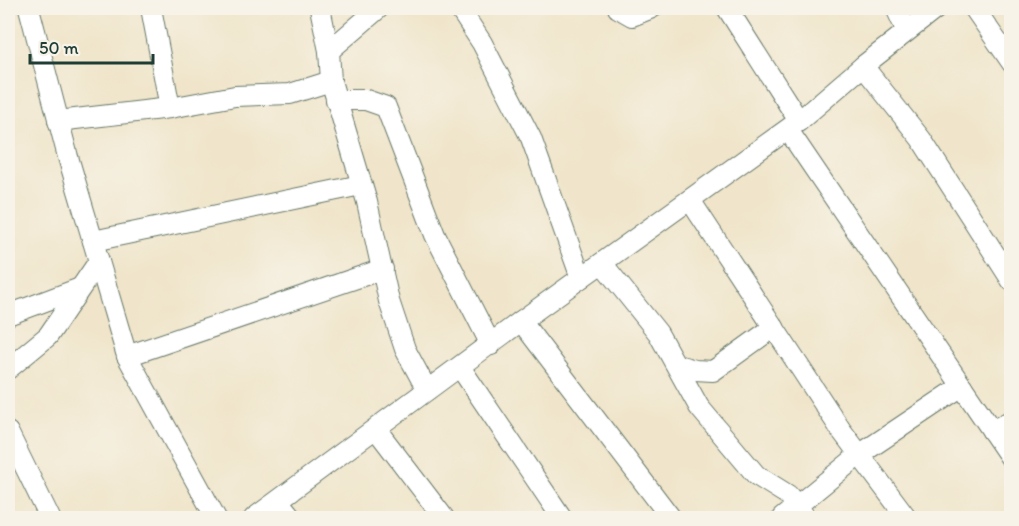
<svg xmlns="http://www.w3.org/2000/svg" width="1019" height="526" font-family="Itim,sans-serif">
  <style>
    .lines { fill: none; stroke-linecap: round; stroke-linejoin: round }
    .minor-casing { stroke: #687868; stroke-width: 22 }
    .minor { stroke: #fff; stroke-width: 20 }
  </style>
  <rect width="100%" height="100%" fill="#f7f3e8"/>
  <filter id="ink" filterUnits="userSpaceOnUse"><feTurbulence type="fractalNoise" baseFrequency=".0167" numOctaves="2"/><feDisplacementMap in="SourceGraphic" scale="12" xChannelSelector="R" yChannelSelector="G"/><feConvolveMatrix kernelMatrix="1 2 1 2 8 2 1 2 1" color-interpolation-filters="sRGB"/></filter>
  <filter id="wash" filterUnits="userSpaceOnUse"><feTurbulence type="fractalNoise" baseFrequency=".008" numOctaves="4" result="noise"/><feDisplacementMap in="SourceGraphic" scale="24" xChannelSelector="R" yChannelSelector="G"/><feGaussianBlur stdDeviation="1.35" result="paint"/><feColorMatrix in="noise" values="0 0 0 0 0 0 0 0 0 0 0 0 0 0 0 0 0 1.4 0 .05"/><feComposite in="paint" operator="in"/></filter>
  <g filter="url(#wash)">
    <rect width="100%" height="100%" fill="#f0e5ca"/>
  </g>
  <g filter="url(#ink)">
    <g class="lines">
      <g class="minor-casing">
        <g id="minor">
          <path d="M 29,8 L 68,157 L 127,356 L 216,518"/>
          <path d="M 151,8 L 170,108"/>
          <path d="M 320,8 L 329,51 L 331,81 L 367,202 L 389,301 L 405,349 L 427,390"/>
          <path d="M 459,8 L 482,43 L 531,138 L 581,278"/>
          <path d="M 618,8 L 632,16 L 652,8"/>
          <path d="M 727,8 L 799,121"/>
          <path d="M 896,8 L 906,30"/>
          <path d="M 974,8 L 1012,63"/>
          <path d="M 329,51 L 379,8"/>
          <path d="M 863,66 L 921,139 L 1012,281"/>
          <path d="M 336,100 L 366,100 L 386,107 L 435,235 L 491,345"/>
          <path d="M 58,121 L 170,108 L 235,96 L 290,94 L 331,81"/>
          <path d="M 788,130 L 1012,460"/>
          <path d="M 690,200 L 841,430 L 907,518"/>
          <path d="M 93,241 L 361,185"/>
          <path d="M 602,263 L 658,333 L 699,407 L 756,475 L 788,495 L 806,518"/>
          <path d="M 8,315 L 80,288"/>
          <path d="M 521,321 L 671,518"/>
          <path d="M 127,356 L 383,269"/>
          <path d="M 677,365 L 695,370 L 713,371 L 774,327"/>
          <path d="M 460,367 L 562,518"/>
          <path d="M 8,369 L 48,336 L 99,261"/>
          <path d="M 376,429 L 444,518"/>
          <path d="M 992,431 L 1012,420"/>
          <path d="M 8,432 L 50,518"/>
          <path d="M 279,502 L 292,518"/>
          <path d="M 254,518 L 521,321 L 799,121 L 863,66 L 937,8"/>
          <path d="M 782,518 L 859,455 L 962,386"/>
        </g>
      </g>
      <use href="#minor" class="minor"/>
    </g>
  </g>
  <rect width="1019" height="526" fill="none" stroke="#f7f3e8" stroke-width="30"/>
  <path d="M30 54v9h123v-9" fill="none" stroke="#1f3d34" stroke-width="3"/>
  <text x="39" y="54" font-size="18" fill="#1f3d34" stroke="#f7f3e8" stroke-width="4.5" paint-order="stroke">50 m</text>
</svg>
